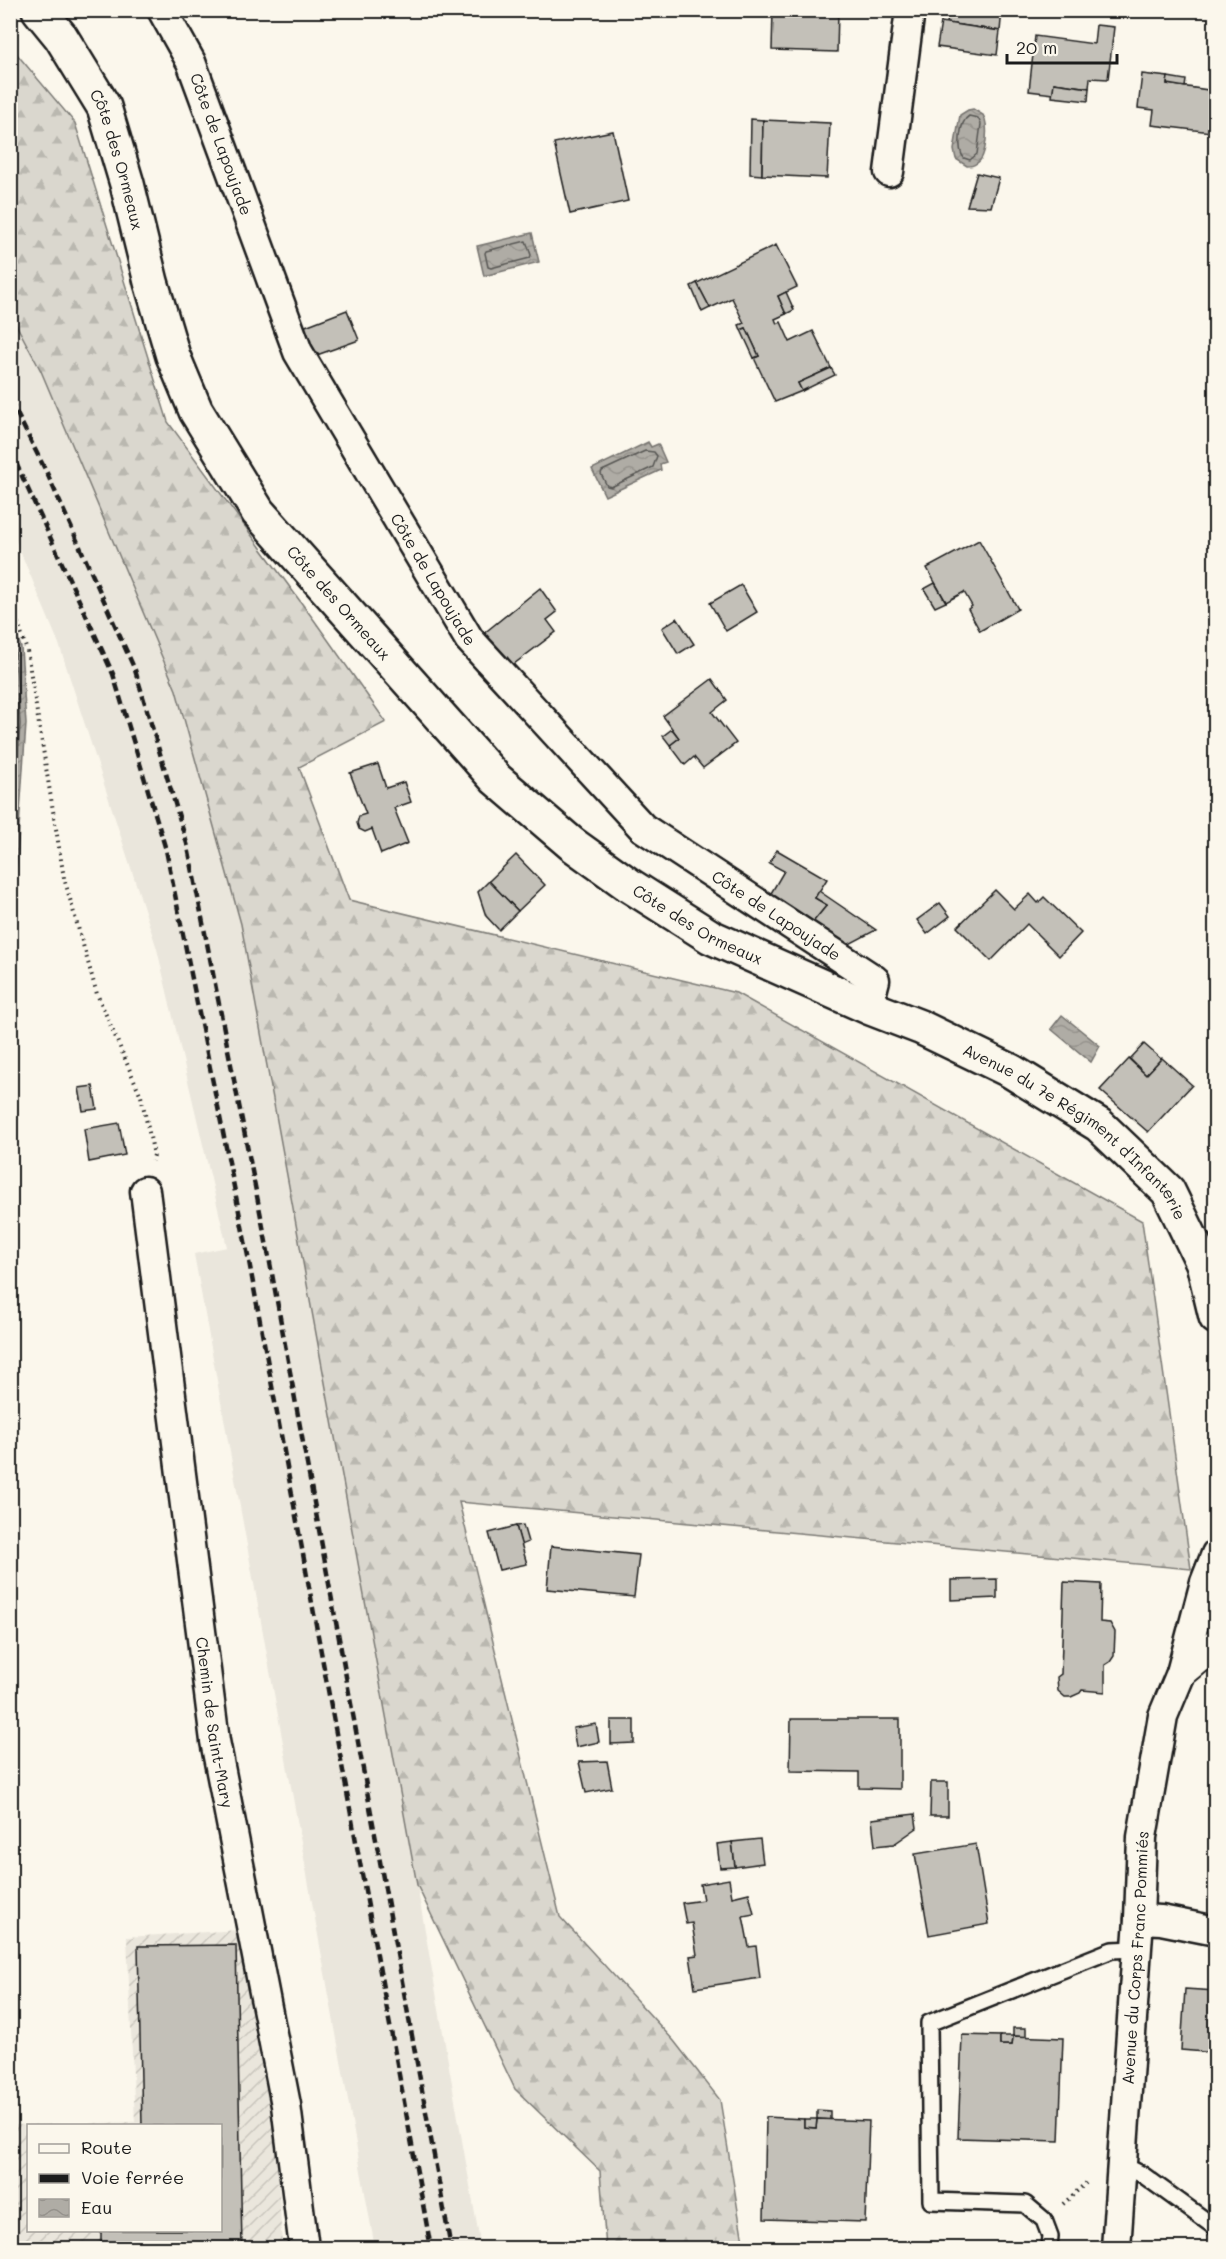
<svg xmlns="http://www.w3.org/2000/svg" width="1226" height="2259" font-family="Mali,sans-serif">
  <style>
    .built { fill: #eae6dc }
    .industrial { fill: url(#industrial-furrows); fill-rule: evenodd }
    .forest { fill: url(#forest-firs); stroke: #7b7a75; stroke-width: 1.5 }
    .water { fill: url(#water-waves); stroke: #74726e; stroke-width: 1.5 }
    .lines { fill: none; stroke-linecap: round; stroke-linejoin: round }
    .shore { stroke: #575653; stroke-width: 1.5 }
    .building { fill: #c3c0b8; stroke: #1c1c1c; stroke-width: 1.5 }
    .lane-casing { stroke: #1c1c1c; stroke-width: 20 }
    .street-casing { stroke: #1c1c1c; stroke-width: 33 }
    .primary-casing { stroke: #1c1c1c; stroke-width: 38 }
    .path { stroke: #1c1c1c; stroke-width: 4; stroke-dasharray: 1.5 4.5; stroke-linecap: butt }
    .lane { stroke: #fbf7ec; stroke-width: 15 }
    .street { stroke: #fbf7ec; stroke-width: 28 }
    .primary { stroke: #fbf7ec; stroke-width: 33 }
    .rail { stroke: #1c1c1c; stroke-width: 4.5; stroke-dasharray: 9 4.5; stroke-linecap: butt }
    .labels { text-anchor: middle; stroke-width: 5; stroke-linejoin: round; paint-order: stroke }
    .street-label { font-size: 16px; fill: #1c1c1c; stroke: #fbf7ec }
  </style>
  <defs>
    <pattern id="industrial-furrows" width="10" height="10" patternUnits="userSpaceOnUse" patternTransform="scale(1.5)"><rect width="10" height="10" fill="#eae6dc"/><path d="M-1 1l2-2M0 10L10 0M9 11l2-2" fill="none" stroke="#c8c5bc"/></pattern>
    <pattern id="forest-firs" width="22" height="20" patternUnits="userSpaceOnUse" patternTransform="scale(1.5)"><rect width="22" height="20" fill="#dad7ce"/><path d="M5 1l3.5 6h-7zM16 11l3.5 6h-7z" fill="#bab8b0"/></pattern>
    <pattern id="water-waves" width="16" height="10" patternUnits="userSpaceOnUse" patternTransform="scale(1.5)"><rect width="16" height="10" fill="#afaca5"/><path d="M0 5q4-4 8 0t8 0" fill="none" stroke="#96938d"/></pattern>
  </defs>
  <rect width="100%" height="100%" fill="#fbf7ec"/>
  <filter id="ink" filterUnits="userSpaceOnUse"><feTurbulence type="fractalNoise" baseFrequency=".0167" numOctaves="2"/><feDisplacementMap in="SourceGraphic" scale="12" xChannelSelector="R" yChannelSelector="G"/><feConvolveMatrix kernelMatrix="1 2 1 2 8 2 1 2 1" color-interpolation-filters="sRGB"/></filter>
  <g filter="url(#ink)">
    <path class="built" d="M 10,315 L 41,371 L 176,690 L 241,924 L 417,1885 L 481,2248 L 375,2248 L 194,1254 L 227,1247 L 157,949 L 59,644 L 11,529 Z"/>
    <path class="industrial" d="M 239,1930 L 276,2131 L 282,2248 L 11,2248 L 10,2125 L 135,2122 L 127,1937 ZM 28,2126 L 220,2126 L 220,2230 L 28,2230 Z"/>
    <path class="forest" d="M 10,46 L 75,123 L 168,422 L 314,620 L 386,722 L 299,767 L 349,900 L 736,993 L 1142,1221 L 1191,1569 L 459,1502 L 560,1917 L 674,2041 L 720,2100 L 744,2248 L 606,2248 L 600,2171 L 515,2089 L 417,1885 L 241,924 L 176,690 L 41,371 L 11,315 Z"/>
    <g class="water">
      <path d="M 973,109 L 983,115 C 989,124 987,157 977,163 C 973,166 971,166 967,166 L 956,159 L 954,150 L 960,115 L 968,110 Z"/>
      <path d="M 532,233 L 539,262 L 484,276 L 477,246 Z"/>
      <path d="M 648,442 L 651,447 L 658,444 L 666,462 L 660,464 L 661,470 L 605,496 L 592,469 Z"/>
      <path d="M 11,615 L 21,648 L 26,724 L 11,947 Z"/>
      <path d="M 1062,1015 L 1100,1046 L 1091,1062 L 1051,1029 Z"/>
    </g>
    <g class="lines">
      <g class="shore">
        <path d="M 969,116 L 978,118 L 981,124 L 977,154 L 970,160 L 964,158 C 957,150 959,122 969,116 Z"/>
        <path d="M 526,241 L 531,255 L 530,258 L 491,268 L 488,267 L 485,253 L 486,251 Z"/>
        <path d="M 645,451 L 654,452 L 657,456 L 653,467 L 611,487 L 607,486 L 601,474 L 602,471 Z"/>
        <path d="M 10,634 L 15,649 L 20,724 L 10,858"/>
      </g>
    </g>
    <g class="building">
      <path d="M 773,10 L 838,11 L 837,52 L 772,50 Z"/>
      <path d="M 949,10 L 1002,10 L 1000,31 L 947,23 Z"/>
      <path d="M 941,22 L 1000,31 L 997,55 L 937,47 Z"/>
      <path d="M 1096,25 L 1114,27 L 1108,79 L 1090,78 L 1089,88 L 1054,83 L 1053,94 L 1029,91 L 1035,36 L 1094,44 Z"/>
      <path d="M 1142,74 L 1168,77 L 1167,84 L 1215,91 L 1211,132 L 1152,125 L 1154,110 L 1138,108 Z"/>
      <path d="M 1168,77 L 1186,80 L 1185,87 L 1167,84 Z"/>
      <path d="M 1054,83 L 1089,88 L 1088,101 L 1052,97 Z"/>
      <path d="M 751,119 L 763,120 L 762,175 L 750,174 Z"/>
      <path d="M 763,120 L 830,123 L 827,178 L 762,175 Z"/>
      <path d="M 613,131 L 628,201 L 570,214 L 554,143 Z"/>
      <path d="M 977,173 L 999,178 L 991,207 L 967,206 Z"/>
      <path d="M 776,245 L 797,287 L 778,296 L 786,314 L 775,319 L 777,324 L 781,322 L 790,342 L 813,331 L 831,368 L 798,383 L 802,391 L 775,402 L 754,358 L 759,356 L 746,328 L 741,330 L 739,325 L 744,323 L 732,298 L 710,308 L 697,283 Z"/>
      <path d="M 697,283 L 710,308 L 702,312 L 691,286 Z"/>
      <path d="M 786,292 L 794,310 L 786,314 L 778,296 Z"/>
      <path d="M 347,310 L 359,340 L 314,356 L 303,327 Z"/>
      <path d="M 746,328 L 759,356 L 754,358 L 741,330 Z"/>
      <path d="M 831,368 L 835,375 L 802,391 L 798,383 Z"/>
      <path d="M 979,540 L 1018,609 L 980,631 L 968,609 L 972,606 L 964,592 L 946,602 L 927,568 Z"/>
      <path d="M 935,583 L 946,602 L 935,607 L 924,589 Z"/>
      <path d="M 741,585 L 757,612 L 726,631 L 710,603 Z"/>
      <path d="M 540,588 L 557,612 L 547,620 L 556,632 L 510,667 L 483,634 Z"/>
      <path d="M 677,618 L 694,644 L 678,654 L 662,628 Z"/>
      <path d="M 712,679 L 727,700 L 712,712 L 736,743 L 703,768 L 694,757 L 685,765 L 670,745 L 679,738 L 663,716 Z"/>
      <path d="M 672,729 L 679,738 L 670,745 L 663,736 Z"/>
      <path d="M 378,764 L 386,788 L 404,782 L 411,802 L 394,808 L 408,843 L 381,854 L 372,829 L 365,832 L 359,829 L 357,823 L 359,816 L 366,814 L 350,773 Z"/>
      <path d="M 777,850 L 827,879 L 815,898 L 827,905 L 809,927 L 767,900 L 784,871 L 769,863 Z"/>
      <path d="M 516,855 L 545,885 L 518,911 L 489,881 Z"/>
      <path d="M 489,881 L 518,911 L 499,930 L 486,916 L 478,892 Z"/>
      <path d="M 995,890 L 1014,909 L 1030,894 L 1038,903 L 1044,897 L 1081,933 L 1059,956 L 1027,924 L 991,961 L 957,927 Z"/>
      <path d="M 819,891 L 876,930 L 842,948 L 809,927 L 827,905 L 815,898 Z"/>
      <path d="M 940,903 L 950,916 L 927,934 L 917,920 Z"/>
      <path d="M 1144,1044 L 1161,1059 L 1146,1075 L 1130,1059 Z"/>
      <path d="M 1162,1058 L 1192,1085 L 1148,1132 L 1100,1090 L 1129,1059 L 1146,1075 Z"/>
      <path d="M 93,1086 L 97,1109 L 83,1111 L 79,1088 Z"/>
      <path d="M 119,1123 L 125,1155 L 89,1162 L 84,1129 Z"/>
      <path d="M 523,1525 L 528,1542 L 521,1545 L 516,1526 Z"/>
      <path d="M 516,1526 L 527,1564 L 499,1570 L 489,1533 Z"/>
      <path d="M 551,1546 L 639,1555 L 634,1597 L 547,1589 Z"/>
      <path d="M 997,1579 L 997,1598 L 951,1600 L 951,1580 Z"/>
      <path d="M 1064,1582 L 1101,1584 L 1100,1622 L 1110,1623 L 1115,1632 L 1114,1656 L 1110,1662 L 1105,1665 L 1105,1692 L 1082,1690 L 1080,1693 L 1071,1697 L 1065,1697 L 1058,1691 L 1057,1677 L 1061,1674 Z"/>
      <path d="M 791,1719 L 900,1719 L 900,1789 L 859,1788 L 859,1772 L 790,1771 Z"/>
      <path d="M 611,1720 L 634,1720 L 634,1743 L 611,1744 Z"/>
      <path d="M 596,1724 L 599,1742 L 576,1747 L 573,1728 Z"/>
      <path d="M 607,1761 L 612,1788 L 586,1793 L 579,1762 Z"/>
      <path d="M 931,1782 L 948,1782 L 948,1816 L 930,1816 Z"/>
      <path d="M 915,1814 L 917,1828 L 894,1844 L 875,1846 L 872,1819 Z"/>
      <path d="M 760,1839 L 763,1863 L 735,1867 L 732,1842 Z"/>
      <path d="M 732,1842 L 735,1867 L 720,1868 L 717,1844 Z"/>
      <path d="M 976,1844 L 989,1924 L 929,1935 L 915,1854 Z"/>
      <path d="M 729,1879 L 732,1897 L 749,1893 L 754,1914 L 743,1916 L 749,1947 L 756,1946 L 760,1978 L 695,1988 L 690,1956 L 697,1955 L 692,1923 L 686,1924 L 682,1903 L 703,1900 L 700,1884 Z"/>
      <path d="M 236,1945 L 242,2248 L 101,2248 L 101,2230 L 220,2230 L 220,2126 L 142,2126 L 138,1946 Z"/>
      <path d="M 1185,1989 L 1216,1991 L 1216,2053 L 1181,2050 Z"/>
      <path d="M 1013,2028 L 1026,2028 L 1026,2037 L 1013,2036 Z"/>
      <path d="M 962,2035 L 1000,2036 L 1000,2045 L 1012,2045 L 1013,2036 L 1063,2038 L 1059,2141 L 958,2138 Z"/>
      <path d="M 1000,2036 L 1013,2036 L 1012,2045 L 1000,2045 Z"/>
      <path d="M 817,2110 L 830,2111 L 830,2120 L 817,2119 Z"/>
      <path d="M 766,2117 L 804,2119 L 804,2127 L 816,2128 L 817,2119 L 869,2121 L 865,2222 L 764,2219 Z"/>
      <path d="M 804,2119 L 817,2119 L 816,2128 L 804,2127 Z"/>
    </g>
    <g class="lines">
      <g class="lane-casing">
        <g id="lane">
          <path d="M 1121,2164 L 1143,2175 L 1216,2228"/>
          <path d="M 1049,2248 L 1050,2236 L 1044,2220 L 1025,2204 L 931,2201 L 929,2023 L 1112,1950 L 1136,1949"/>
        </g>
      </g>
      <g class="street-casing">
        <g id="street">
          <path id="s1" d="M 162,10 L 191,62 L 298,352 L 469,639 L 643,828 L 875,980 L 868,1007"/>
          <path d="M 889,172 L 910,10"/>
          <path id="s2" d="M 145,1191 L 215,1741 L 286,2105 L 304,2248"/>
          <path d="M 1181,1673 L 1216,1644"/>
          <path d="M 1139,1919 L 1161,1920 L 1216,1931"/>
          <path id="s3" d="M 1116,2248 L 1139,1919 L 1142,1837 L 1163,1716 L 1181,1673 L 1205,1582 L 1216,1554"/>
        </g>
      </g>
      <g class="primary-casing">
        <g id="primary">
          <path id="s4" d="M 39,10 L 61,37 L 104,107 L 127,184 L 151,282 L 173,356 L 196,411 L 258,512 L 496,779 L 572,844 L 629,885 L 711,937 L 868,1007 L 920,1027 L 1011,1071 L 1099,1125 L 1168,1191 L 1203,1263 L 1216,1317"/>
        </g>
      </g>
      <g class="path">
        <path d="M 10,600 L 27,651 L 64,878 L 97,994 L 141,1096 L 154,1155 L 152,1161"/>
        <path d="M 1063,2204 L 1086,2183"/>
      </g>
      <use href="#lane" class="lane"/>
      <use href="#street" class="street"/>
      <use href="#primary" class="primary"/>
      <g class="rail">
        <path d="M 10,400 L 46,471 L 135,670 L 188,847 L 268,1252 L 451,2248"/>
        <path d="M 10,450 L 113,674 L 166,850 L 248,1256 L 431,2248"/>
      </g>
    </g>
  </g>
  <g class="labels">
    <g class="street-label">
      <text dy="6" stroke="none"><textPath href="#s1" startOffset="147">Côte de Lapoujade</textPath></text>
      <text dy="6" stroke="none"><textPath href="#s4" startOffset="171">Côte des Ormeaux</textPath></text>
      <text dy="6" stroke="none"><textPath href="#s1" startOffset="633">Côte de Lapoujade</textPath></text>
      <text dy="6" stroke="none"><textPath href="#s4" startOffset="675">Côte des Ormeaux</textPath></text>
      <text dy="6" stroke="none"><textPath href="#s1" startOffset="1119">Côte de Lapoujade</textPath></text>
      <text dy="6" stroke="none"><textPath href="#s4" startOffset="1161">Côte des Ormeaux</textPath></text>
      <text dy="6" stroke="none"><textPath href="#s4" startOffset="1596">Avenue du 7e Régiment d'Infanterie</textPath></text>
      <text dy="6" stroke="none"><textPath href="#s2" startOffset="536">Chemin de Saint-Mary</textPath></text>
      <text dy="6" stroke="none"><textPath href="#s3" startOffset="291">Avenue du Corps Franc Pommiés</textPath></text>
    </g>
  </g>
  <rect width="1226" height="2259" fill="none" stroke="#fbf7ec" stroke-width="36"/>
  <rect x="18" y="18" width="1190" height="2223" fill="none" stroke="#1c1c1c" stroke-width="2" filter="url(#ink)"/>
  <rect x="27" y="2124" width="195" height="108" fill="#fbf7ec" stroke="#a29f99" stroke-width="1.5"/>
  <rect x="39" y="2144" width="30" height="9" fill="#fbf7ec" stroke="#a29f99" stroke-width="1.5"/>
  <text x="81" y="2154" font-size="18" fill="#1c1c1c">Route</text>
  <rect x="39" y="2174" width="30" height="9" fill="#1c1c1c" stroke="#a29f99" stroke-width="1.5"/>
  <text x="81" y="2184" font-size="18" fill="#1c1c1c">Voie ferrée</text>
  <rect x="39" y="2199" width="30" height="18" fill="url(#water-waves)" stroke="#a29f99" stroke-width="1.5"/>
  <text x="81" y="2214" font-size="18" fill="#1c1c1c">Eau</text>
  <path d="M1007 54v9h110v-9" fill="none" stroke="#1c1c1c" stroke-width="3"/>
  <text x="1016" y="54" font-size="18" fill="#1c1c1c" stroke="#fbf7ec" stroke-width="4.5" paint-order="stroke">20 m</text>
</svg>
